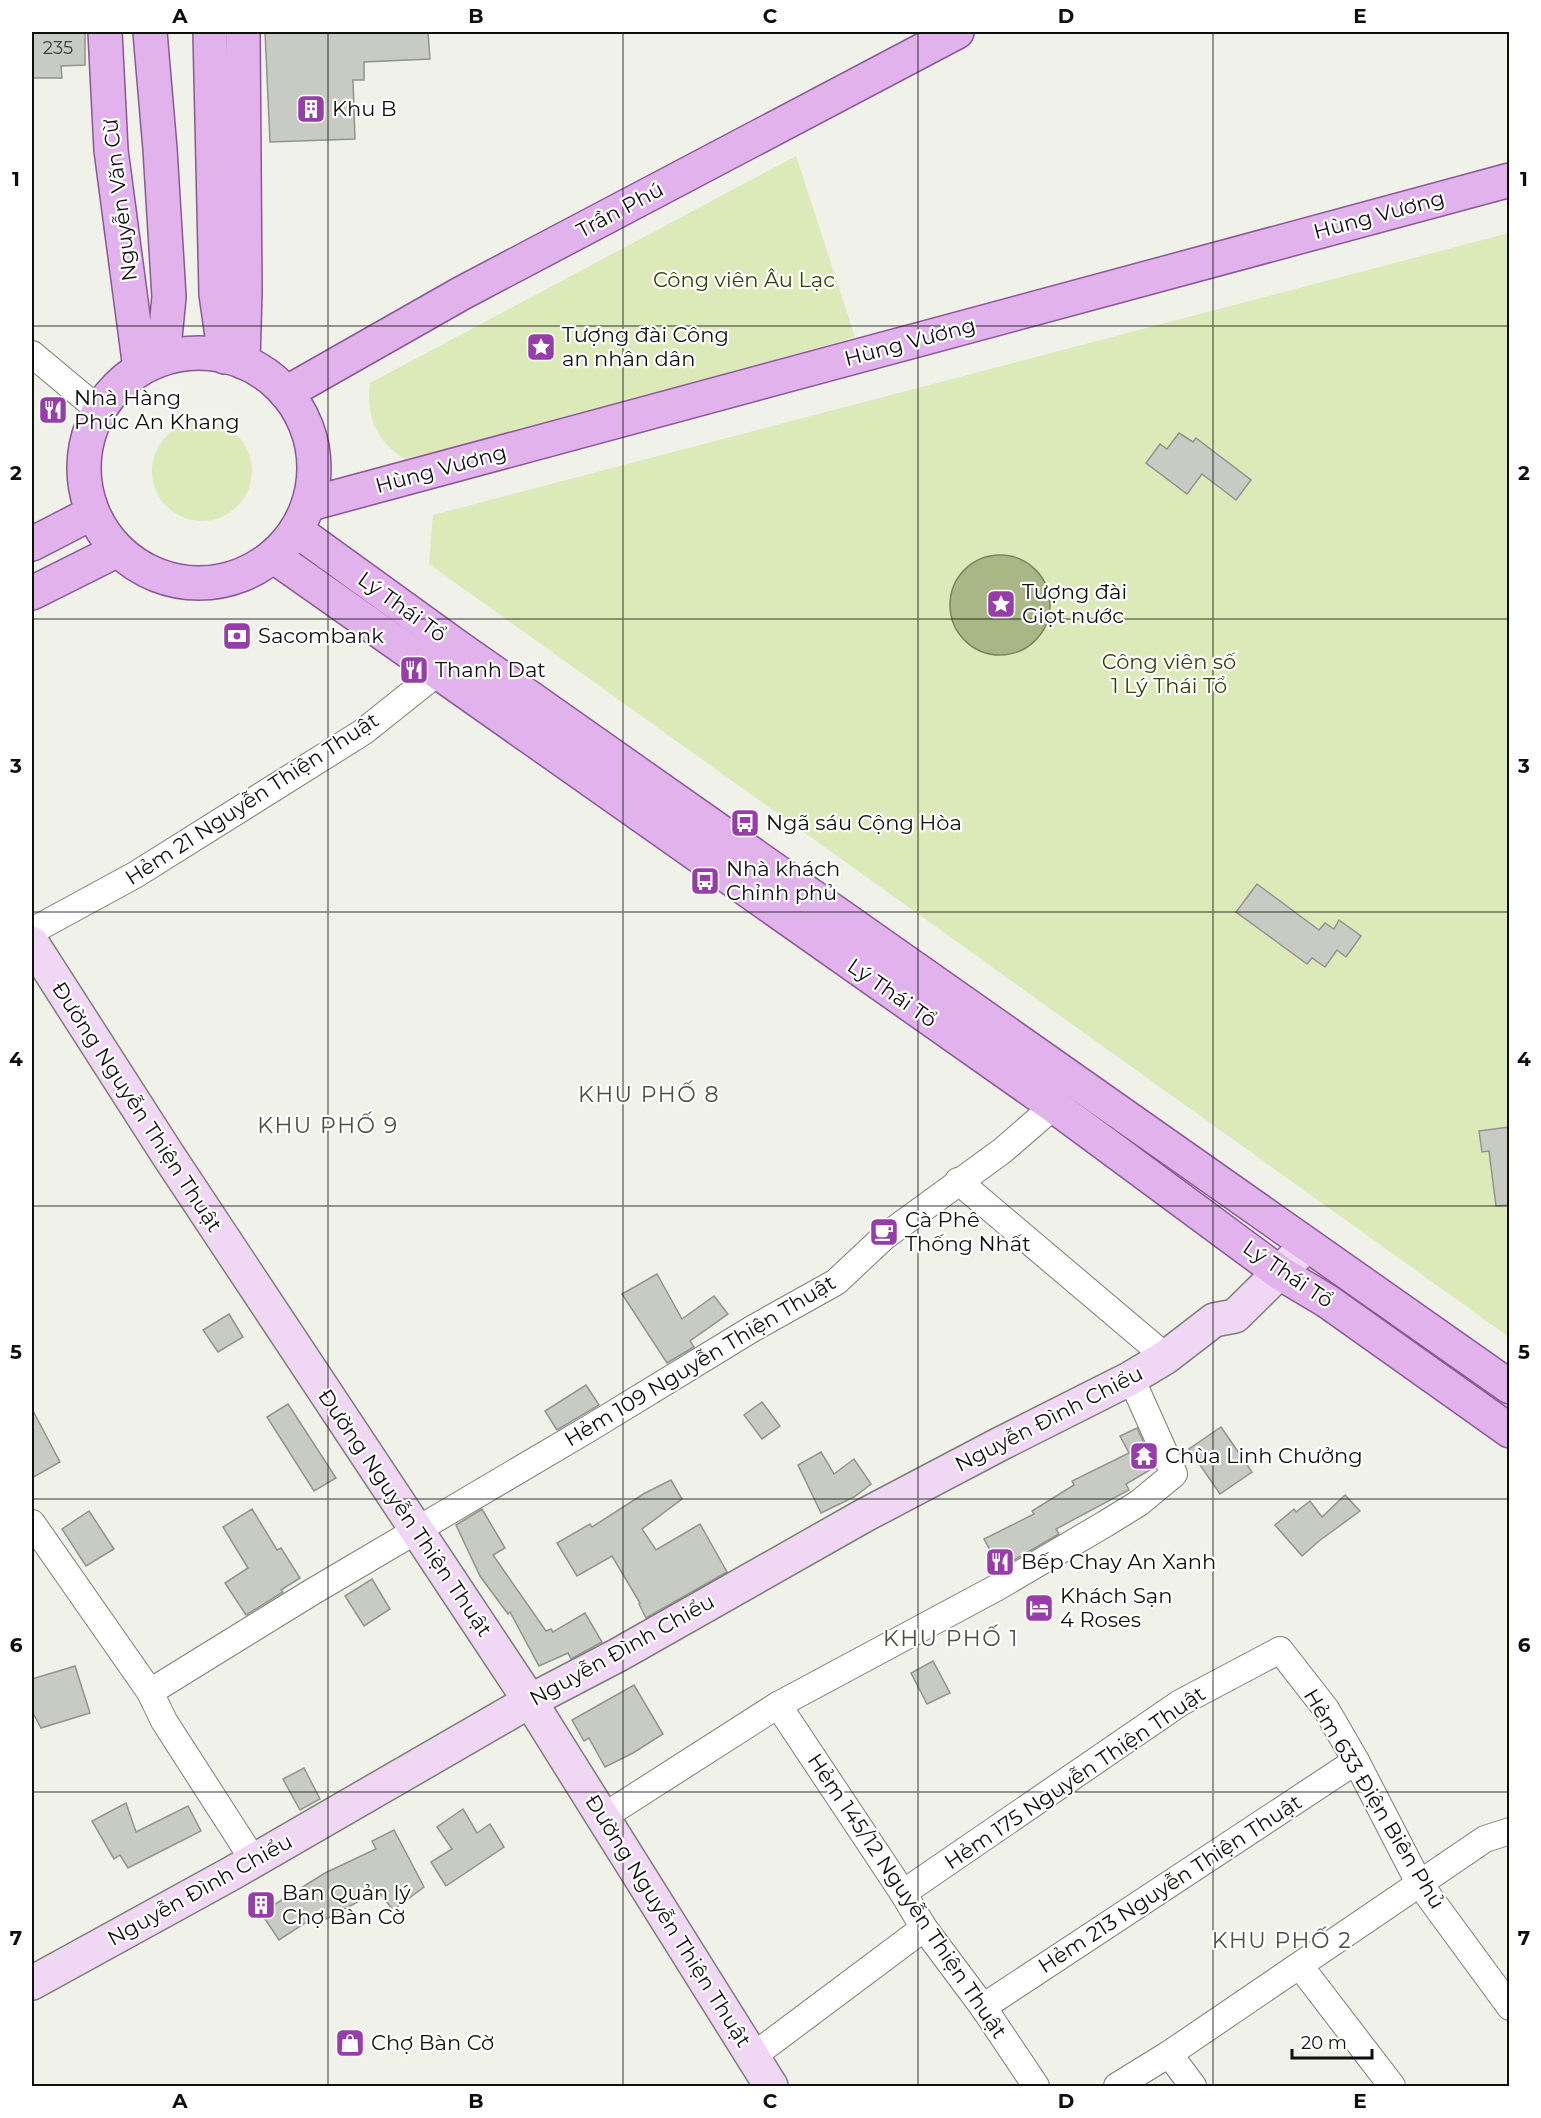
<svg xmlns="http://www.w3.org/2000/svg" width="1541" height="2118" font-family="Montserrat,sans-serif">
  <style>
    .green { fill: #dce9b8 }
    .water { fill: #a9b685; stroke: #7b8461; stroke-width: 1.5 }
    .building { fill: #c8cbc3; stroke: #91938c; stroke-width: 1.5 }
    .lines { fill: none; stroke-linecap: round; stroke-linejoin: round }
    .street-casing { stroke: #7b7e76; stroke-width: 28 }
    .secondary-casing { stroke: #7b7e76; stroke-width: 36 }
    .primary-casing { stroke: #8a5895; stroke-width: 36 }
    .street { stroke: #fff; stroke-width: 26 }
    .secondary { stroke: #f0d8f5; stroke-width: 33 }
    .primary { stroke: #e1b2eb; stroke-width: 33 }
    .grid { fill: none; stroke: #0f100d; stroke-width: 1.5; stroke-opacity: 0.55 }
    .labels { text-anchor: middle; stroke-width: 4.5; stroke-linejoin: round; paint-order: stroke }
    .number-label { font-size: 18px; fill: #3d3f3a }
    .poi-label { font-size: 21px; fill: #0f100d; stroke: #fff; text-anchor: start }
    .street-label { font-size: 21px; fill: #0f100d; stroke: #fff }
    .park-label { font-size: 21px; fill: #364106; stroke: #fff }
    .neighbourhood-label { font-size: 22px; letter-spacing: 1.5px; fill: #4c4e48; stroke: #fff }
    .neatline { fill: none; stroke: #0f100d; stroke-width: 2 }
    .grid-label { font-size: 20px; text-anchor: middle; font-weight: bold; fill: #0f100d }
  </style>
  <rect width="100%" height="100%" fill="#f0f2ea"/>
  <g class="green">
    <path d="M 796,156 L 855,337 L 411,463 C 379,446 365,419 370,383 Z"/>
    <path d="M 1509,233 L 1509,1337 L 429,564 L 433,515 Z"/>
    <circle cx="202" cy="471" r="50"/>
  </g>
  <circle class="water" cx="1000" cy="605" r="50"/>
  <g class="building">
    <path d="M 32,32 L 85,32 L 85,65 L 61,66 L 62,78 L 32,78 Z"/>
    <path d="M 265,32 L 428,32 L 430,59 L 364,62 L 364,80 L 353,80 L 355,139 L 270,142 Z"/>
    <path d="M 1179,433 L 1193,442 L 1196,438 L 1251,480 L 1236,500 L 1202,474 L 1187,494 L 1146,463 L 1160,444 L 1167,449 Z"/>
    <path d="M 1257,884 L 1319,930 L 1325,923 L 1334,929 L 1339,920 L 1361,936 L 1346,957 L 1337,950 L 1325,967 L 1312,958 L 1307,964 L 1236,912 Z"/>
    <path d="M 1509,1127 L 1509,1205 L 1496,1206 L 1489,1151 L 1482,1152 L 1479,1131 Z"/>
    <path d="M 657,1274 L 682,1319 L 714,1296 L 728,1314 L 690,1341 L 694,1347 L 667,1363 L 622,1294 Z"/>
    <path d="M 229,1314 L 243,1337 L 218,1352 L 203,1330 Z"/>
    <path d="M 586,1385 L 599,1405 L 557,1430 L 545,1411 Z"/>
    <path d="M 762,1402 L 780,1426 L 762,1439 L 744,1415 Z"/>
    <path d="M 288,1404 L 336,1478 L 314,1491 L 267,1417 Z"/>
    <path d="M 32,1409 L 60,1462 L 32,1478 Z"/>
    <path d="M 1221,1427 L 1252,1472 L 1220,1494 L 1189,1449 Z"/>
    <path d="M 1137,1428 L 1155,1467 L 1126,1484 L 1129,1490 L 1056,1529 L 1059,1534 L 1000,1568 L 984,1539 L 1034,1514 L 1032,1511 L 1074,1485 L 1072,1481 L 1129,1453 L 1120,1436 Z"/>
    <path d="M 821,1452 L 834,1474 L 854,1459 L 871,1484 L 854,1497 L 821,1513 L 798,1465 Z"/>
    <path d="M 671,1480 L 682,1499 L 642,1529 L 656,1550 L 700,1524 L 727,1572 L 646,1618 L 639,1604 L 640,1603 L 612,1556 L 577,1576 L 557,1543 L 590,1524 L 592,1527 L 645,1493 Z"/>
    <path d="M 1345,1495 L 1360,1511 L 1319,1541 L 1302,1556 L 1275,1525 L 1294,1509 L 1296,1512 L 1310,1501 L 1322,1517 Z"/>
    <path d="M 252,1509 L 277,1550 L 281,1548 L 300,1578 L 281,1590 L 283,1592 L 246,1615 L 225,1583 L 248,1568 L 223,1527 Z"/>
    <path d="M 482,1509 L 505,1548 L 493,1555 L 546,1631 L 551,1629 L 553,1632 L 585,1613 L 602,1642 L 571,1659 L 568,1653 L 539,1666 L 510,1612 L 508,1614 L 480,1576 L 456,1525 Z"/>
    <path d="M 89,1511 L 114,1549 L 86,1566 L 62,1529 Z"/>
    <path d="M 372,1579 L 390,1609 L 364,1626 L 345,1596 Z"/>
    <path d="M 933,1661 L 950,1693 L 927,1704 L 911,1673 Z"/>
    <path d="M 75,1666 L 90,1713 L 41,1728 L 32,1711 L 32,1679 Z"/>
    <path d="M 634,1685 L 663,1734 L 633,1753 L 605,1767 L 589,1738 L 584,1741 L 572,1720 Z"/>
    <path d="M 304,1768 L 320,1799 L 300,1810 L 283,1779 Z"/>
    <path d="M 126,1803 L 136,1832 L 188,1806 L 201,1831 L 128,1868 L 120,1855 L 114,1859 L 92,1821 Z"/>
    <path d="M 463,1809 L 477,1833 L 490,1824 L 504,1847 L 446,1886 L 431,1862 L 452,1849 L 437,1827 Z"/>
    <path d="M 394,1830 L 424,1887 L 393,1910 L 378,1891 L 326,1919 L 322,1912 L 279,1940 L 261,1913 L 325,1873 L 376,1849 L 372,1841 Z"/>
  </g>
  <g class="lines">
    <g class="street-casing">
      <g id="street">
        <path d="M 32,354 L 99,410"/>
        <path d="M 32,931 L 135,875 L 363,732 L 437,673 L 447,656"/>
        <path d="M 958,1181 L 1166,1357"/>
        <path d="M 32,1523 L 150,1692 L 164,1721 L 254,1861"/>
        <path d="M 150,1692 L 312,1592 L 590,1428 L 752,1329 L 836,1282 L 884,1237 L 1002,1151 L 1054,1106"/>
        <path d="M 778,1705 L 903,1893 L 924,1928 L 983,2007 L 1036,2086"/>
        <path d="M 603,1817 L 778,1705 L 996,1588 L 1105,1524 L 1139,1503 L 1174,1474 L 1131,1378"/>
        <path d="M 903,1893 L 1180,1703 L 1280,1650 L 1326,1709 L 1356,1761 L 1419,1883 L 1510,2007"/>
        <path d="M 1300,1966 L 1392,2086"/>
        <path d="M 983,2007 L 1356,1761"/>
        <path d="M 1169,2054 L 1193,2086"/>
        <path d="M 753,2056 L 924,1928"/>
        <path d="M 1117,2086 L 1169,2054 L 1485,1839 L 1510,1831"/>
      </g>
    </g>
    <g class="secondary-casing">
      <g id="secondary">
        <path d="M 32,943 L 168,1155 L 530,1701 L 771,2086"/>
        <path d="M 32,1983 L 234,1872 L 530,1701 L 618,1655 L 865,1515 L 1000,1444 L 1131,1378 L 1166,1357 L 1214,1320 L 1235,1316 L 1307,1245"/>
      </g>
    </g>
    <g class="primary-casing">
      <g id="primary">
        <path d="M 105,32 L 111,150 L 140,369"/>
        <path d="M 150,32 L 160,149 L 169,297 L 163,358"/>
        <path d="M 210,32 L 216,294 L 225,357"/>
        <circle cx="199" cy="468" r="115"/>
        <path d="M 243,362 L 245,291 L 243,32"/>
        <path d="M 286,393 L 462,293 L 957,32"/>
        <path d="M 310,504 L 1510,180"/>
        <path d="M 296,530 L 455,645 L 1510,1387"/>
        <path d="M 32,544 L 92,513"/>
        <path d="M 273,556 L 1054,1106 L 1280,1273 L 1327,1301 L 1510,1431"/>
        <path d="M 32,593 L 118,550"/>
      </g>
    </g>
    <use href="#street" class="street"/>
    <use href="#secondary" class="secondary"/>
    <use href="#primary" class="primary"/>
  </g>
  <path class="grid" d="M 328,32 L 328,2086M 623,32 L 623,2086M 918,32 L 918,2086M 1213,32 L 1213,2086M 32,326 L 1510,326M 32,619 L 1510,619M 32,912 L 1510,912M 32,1206 L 1510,1206M 32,1499 L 1510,1499M 32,1792 L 1510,1792"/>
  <defs>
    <g id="building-square" transform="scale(1.5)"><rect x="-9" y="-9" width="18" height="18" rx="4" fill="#963da9" stroke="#fff"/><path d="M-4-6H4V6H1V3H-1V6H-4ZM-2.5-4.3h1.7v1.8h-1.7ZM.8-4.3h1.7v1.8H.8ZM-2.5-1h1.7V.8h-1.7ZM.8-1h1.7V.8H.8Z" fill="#fff"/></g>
    <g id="sight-square" transform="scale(1.5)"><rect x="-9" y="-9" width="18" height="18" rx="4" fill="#963da9" stroke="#fff"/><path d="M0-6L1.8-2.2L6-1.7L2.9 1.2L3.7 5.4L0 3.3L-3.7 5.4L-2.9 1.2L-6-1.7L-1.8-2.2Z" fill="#fff"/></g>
    <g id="restaurant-square" transform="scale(1.5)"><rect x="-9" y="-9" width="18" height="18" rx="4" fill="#963da9" stroke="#fff"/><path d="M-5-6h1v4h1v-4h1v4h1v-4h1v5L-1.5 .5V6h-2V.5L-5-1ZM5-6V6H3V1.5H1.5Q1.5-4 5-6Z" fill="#fff"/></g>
    <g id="bank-square" transform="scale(1.5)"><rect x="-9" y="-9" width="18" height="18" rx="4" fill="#963da9" stroke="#fff"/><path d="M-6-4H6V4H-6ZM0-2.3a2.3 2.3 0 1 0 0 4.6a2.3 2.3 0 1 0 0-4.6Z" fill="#fff"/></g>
    <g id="bus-square" transform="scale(1.5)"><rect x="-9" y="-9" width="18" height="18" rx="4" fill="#963da9" stroke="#fff"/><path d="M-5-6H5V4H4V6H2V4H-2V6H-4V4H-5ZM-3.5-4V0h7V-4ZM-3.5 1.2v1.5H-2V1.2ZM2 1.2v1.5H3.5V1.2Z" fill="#fff"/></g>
    <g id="cafe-square" transform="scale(1.5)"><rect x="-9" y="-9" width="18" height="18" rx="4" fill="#963da9" stroke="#fff"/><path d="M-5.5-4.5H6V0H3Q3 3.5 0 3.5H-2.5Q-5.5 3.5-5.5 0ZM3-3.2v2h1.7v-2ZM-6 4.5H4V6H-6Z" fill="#fff"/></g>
    <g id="temple-square" transform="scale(1.5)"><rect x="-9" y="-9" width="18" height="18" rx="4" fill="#963da9" stroke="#fff"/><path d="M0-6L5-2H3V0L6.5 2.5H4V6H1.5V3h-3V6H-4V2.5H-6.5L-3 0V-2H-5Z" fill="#fff"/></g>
    <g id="hotel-square" transform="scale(1.5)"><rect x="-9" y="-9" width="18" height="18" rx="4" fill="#963da9" stroke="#fff"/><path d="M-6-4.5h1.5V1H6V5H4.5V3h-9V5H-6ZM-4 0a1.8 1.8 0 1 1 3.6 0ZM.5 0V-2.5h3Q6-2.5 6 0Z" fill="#fff"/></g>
    <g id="shop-square" transform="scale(1.5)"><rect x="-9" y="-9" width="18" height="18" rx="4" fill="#963da9" stroke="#fff"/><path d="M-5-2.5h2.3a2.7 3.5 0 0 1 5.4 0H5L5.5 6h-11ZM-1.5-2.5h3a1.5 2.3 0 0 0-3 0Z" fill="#fff"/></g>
  </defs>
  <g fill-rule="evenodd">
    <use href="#building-square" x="311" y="109"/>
    <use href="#sight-square" x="541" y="347"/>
    <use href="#restaurant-square" x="53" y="410"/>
    <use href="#sight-square" x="1001" y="604"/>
    <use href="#bank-square" x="237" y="636"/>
    <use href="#restaurant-square" x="414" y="670"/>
    <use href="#bus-square" x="745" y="823"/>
    <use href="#bus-square" x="705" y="881"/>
    <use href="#cafe-square" x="884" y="1232"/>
    <use href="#temple-square" x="1144" y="1456"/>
    <use href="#restaurant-square" x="1000" y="1562"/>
    <use href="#hotel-square" x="1039" y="1608"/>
    <use href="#building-square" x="261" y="1905"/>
    <use href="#shop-square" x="350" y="2043"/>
  </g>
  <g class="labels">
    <g class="number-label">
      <text x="58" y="54">235</text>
    </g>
    <g class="poi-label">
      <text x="332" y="116">Khu B</text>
      <text x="562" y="342">Tượng đài Công<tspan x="562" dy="24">an nhân dân</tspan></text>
      <text x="74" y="405">Nhà Hàng<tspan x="74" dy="24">Phúc An Khang</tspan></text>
      <text x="1022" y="599">Tượng đài<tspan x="1022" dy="24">Giọt nước</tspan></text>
      <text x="258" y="643">Sacombank</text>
      <text x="435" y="677">Thanh Dat</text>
      <text x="766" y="830">Ngã sáu Cộng Hòa</text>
      <text x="726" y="876">Nhà khách<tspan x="726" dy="24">Chỉnh phủ</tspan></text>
      <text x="905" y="1227">Cà Phê<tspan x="905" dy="24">Thống Nhất</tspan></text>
      <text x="1165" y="1463">Chùa Linh Chưởng</text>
      <text x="1021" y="1569">Bếp Chay An Xanh</text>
      <text x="1060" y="1603">Khách Sạn<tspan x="1060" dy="24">4 Roses</tspan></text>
      <text x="282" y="1900">Ban Quản lý<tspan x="282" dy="24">Chợ Bàn Cờ</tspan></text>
      <text x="371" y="2050">Chợ Bàn Cờ</text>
    </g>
    <g class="street-label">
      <text transform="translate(120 200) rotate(-97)" y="7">Nguyễn Văn Cừ</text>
      <text transform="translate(620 210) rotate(-28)" y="7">Trần Phú</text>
      <text transform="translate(1379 215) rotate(-15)" y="7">Hùng Vương</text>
      <text transform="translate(910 342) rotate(-15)" y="7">Hùng Vương</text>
      <text transform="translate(441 469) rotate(-15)" y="7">Hùng Vương</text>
      <text transform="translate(402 607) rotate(36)" y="7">Lý Thái Tổ</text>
      <text transform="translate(252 799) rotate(-33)" y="7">Hẻm 21 Nguyễn Thiện Thuật</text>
      <text transform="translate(892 993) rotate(35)" y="7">Lý Thái Tổ</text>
      <text transform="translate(137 1107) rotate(57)" y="7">Đường Nguyễn Thiện Thuật</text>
      <text transform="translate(1288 1274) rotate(34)" y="7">Lý Thái Tổ</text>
      <text transform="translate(700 1361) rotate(-31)" y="7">Hẻm 109 Nguyễn Thiện Thuật</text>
      <text transform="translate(1049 1419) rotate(-27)" y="7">Nguyễn Đình Chiểu</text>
      <text transform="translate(405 1513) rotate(56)" y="7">Đường Nguyễn Thiện Thuật</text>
      <text transform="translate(622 1650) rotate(-29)" y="7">Nguyễn Đình Chiểu</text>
      <text transform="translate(1075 1778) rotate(-34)" y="7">Hẻm 175 Nguyễn Thiện Thuật</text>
      <text transform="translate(1374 1799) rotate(59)" y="7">Hẻm 633 Ðiện Biên Phủ</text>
      <text transform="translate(1170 1884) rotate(-33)" y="7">Hẻm 213 Nguyễn Thiện Thuật</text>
      <text transform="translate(200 1890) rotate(-29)" y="7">Nguyễn Đình Chiểu</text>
      <text transform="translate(907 1896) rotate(56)" y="7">Hẻm 145/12 Nguyễn Thiện Thuật</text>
      <text transform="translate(668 1921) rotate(58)" y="7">Đường Nguyễn Thiện Thuật</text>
    </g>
    <g class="park-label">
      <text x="744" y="287">Công viên Âu Lạc</text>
      <text x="1169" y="669">Công viên số<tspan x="1169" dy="24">1 Lý Thái Tổ</tspan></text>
    </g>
    <g class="neighbourhood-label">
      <text x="649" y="1102">KHU PHỐ 8</text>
      <text x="328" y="1133">KHU PHỐ 9</text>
      <text x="951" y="1646">KHU PHỐ 1</text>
      <text x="1282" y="1948">KHU PHỐ 2</text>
    </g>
  </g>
  <rect width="1541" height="2118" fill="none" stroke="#ffffff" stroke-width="66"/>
  <path d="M1292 2049v9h80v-9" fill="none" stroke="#0f100d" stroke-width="3"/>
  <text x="1301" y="2049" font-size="18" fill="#0f100d" stroke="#ffffff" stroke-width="4.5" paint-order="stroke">20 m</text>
  <rect x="33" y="33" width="1475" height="2052" class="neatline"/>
  <g class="grid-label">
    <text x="180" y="23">A</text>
    <text x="476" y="23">B</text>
    <text x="770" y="23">C</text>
    <text x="1066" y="23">D</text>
    <text x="1360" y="23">E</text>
    <text x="16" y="186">1</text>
    <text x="1524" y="186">1</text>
    <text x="16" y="480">2</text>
    <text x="1524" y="480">2</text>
    <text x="16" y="773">3</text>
    <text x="1524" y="773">3</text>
    <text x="16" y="1066">4</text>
    <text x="1524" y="1066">4</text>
    <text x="16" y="1359">5</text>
    <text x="1524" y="1359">5</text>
    <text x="16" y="1652">6</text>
    <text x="1524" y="1652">6</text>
    <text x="16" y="1945">7</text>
    <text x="1524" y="1945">7</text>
    <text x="180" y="2108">A</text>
    <text x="476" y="2108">B</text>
    <text x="770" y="2108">C</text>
    <text x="1066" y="2108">D</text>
    <text x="1360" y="2108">E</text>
  </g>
</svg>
